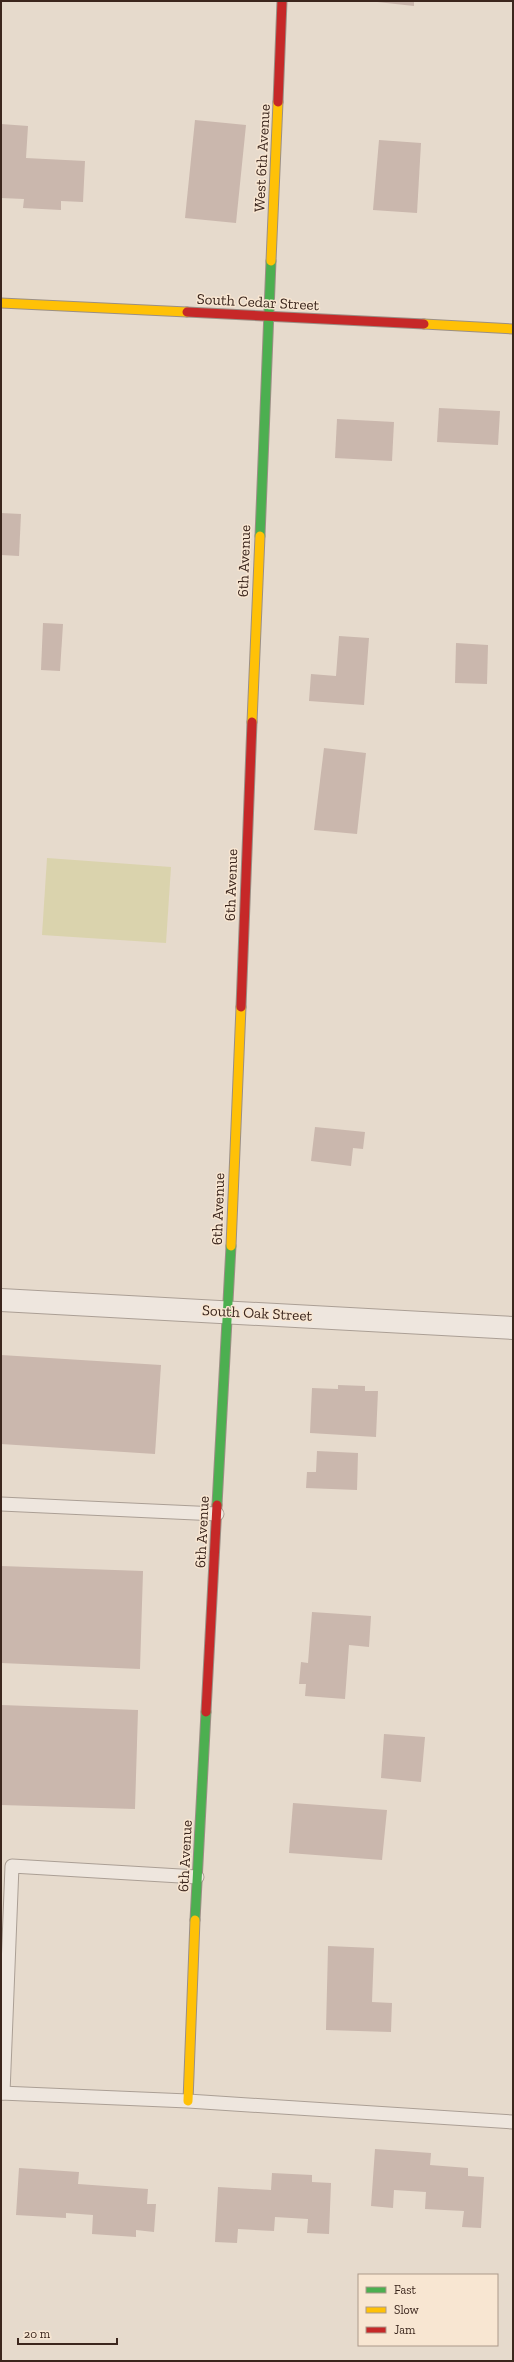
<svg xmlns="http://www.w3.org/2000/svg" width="514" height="2362" font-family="'Zilla Slab',serif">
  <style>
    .pitch { fill: #dad3ad }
    .building { fill: #cab7ad }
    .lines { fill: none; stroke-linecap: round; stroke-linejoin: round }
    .lane-casing { stroke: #ab9f95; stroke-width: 15 }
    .street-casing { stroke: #ab9f95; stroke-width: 24 }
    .fast-casing { stroke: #9b8f85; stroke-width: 11 }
    .slow-casing { stroke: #9b8f85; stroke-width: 11 }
    .jam-casing { stroke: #9b8f85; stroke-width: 11 }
    .lane { stroke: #eee6de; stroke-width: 13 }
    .street { stroke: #eee6de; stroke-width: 22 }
    .fast { stroke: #4caf50; stroke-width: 9 }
    .slow { stroke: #ffc107; stroke-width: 9 }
    .jam { stroke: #c62828; stroke-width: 9 }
    .labels { text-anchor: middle; stroke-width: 3; stroke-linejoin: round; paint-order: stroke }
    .street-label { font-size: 15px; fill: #3b261d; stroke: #f8e6d2 }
  </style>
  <rect width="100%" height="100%" fill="#e6dacc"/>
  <path class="pitch" d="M 47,858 L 171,867 L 166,943 L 42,935 Z"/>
  <g class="building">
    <path d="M 368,1 L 414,1 L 414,6 Z"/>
    <path d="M 195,120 L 246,125 L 236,223 L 185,218 Z"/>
    <path d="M 1,124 L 28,126 L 26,158 L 85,161 L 83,202 L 61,201 L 61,210 L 23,208 L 24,199 L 1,198 Z"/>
    <path d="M 379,140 L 421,143 L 417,213 L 373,210 Z"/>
    <path d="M 439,408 L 500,411 L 498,445 L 437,442 Z"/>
    <path d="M 337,419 L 394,422 L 392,461 L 335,458 Z"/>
    <path d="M 1,513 L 21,514 L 19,556 L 1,555 Z"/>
    <path d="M 43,623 L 63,624 L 60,671 L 41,670 Z"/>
    <path d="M 339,636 L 369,638 L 364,705 L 309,701 L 311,674 L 336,676 Z"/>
    <path d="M 456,643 L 488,645 L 487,684 L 455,683 Z"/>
    <path d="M 324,748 L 366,753 L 357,834 L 314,830 Z"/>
    <path d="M 315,1127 L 365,1132 L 363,1149 L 353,1148 L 351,1166 L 311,1161 Z"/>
    <path d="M 1,1355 L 161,1365 L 155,1454 L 1,1444 Z"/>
    <path d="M 338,1385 L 365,1386 L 365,1391 L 378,1391 L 376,1437 L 310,1433 L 312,1388 L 338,1389 Z"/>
    <path d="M 317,1451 L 358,1453 L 357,1490 L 306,1488 L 307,1472 L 316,1472 Z"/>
    <path d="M 1,1566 L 143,1571 L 140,1669 L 1,1663 Z"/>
    <path d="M 312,1612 L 371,1616 L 369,1647 L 349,1645 L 345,1699 L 305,1696 L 306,1684 L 299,1684 L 301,1662 L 308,1663 Z"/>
    <path d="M 1,1705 L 138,1710 L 135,1809 L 1,1805 Z"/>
    <path d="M 384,1734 L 425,1737 L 421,1782 L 381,1778 Z"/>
    <path d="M 293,1803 L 387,1810 L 382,1860 L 289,1853 Z"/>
    <path d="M 328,1946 L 374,1948 L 372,2002 L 392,2003 L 391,2032 L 326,2030 Z"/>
    <path d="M 375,2149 L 431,2153 L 430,2165 L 468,2168 L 468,2176 L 484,2177 L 481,2228 L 462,2227 L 464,2211 L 425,2209 L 426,2192 L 394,2190 L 393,2208 L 371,2206 Z"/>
    <path d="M 19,2168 L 79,2172 L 78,2184 L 148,2189 L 147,2204 L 156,2204 L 154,2232 L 136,2230 L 136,2237 L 92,2234 L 93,2215 L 66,2213 L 66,2218 L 16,2215 Z"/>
    <path d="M 272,2173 L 312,2175 L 312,2182 L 331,2183 L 329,2234 L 307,2233 L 308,2219 L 275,2217 L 274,2231 L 238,2229 L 237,2243 L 215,2242 L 218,2187 L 271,2190 Z"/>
  </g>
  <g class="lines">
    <g class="lane-casing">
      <g id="lane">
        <path d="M 1,1504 L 217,1514"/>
        <path d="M 1,2093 L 188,2101 L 513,2122"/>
        <path d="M 3,2093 L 12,1866 L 197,1877"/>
      </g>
    </g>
    <g class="street-casing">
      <path id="street" d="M 1,1300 L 513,1328"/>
    </g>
    <g class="fast-casing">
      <g id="fast">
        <path d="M 260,536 L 271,261"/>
        <path d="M 217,1505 L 231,1246"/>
        <path d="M 195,1920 L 206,1712"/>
      </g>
    </g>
    <g class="slow-casing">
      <g id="slow">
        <path d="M 271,261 L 278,102"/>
        <path d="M 1,303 L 187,312"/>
        <path d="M 424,324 L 513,329"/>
        <path d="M 252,722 L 260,536"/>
        <path d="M 231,1246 L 241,1007"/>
        <path d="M 188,2101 L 195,1920"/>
      </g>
    </g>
    <g class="jam-casing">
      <g id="jam">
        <path d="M 278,102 L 282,1"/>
        <path d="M 187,312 L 424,324"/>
        <path d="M 241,1007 L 252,722"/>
        <path d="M 206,1712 L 217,1505"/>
      </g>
    </g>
    <use href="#lane" class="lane"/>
    <use href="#street" class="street"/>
    <use href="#fast" class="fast"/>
    <use href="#slow" class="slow"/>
    <use href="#jam" class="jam"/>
  </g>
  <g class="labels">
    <g class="street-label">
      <text transform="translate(262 158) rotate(-87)" y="5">West 6th Avenue</text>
      <text transform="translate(258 302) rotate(3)" y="5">South Cedar Street</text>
      <text transform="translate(244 561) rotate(-88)" y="5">6th Avenue</text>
      <text transform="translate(231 885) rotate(-88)" y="5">6th Avenue</text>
      <text transform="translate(218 1209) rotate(-88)" y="5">6th Avenue</text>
      <text transform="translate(257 1313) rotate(3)" y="5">South Oak Street</text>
      <text transform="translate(202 1532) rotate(-87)" y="5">6th Avenue</text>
      <text transform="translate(185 1856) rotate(-87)" y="5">6th Avenue</text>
    </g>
  </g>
  <rect width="514" height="2362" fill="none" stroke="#3b261d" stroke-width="4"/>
  <rect x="358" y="2274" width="140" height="72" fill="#f8e6d2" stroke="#ac998a"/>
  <rect x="366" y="2287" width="20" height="6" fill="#4caf50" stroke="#ac998a"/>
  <text x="394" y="2294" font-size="12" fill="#3b261d">Fast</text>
  <rect x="366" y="2307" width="20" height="6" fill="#ffc107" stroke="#ac998a"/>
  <text x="394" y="2314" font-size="12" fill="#3b261d">Slow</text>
  <rect x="366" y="2327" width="20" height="6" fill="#c62828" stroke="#ac998a"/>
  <text x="394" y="2334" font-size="12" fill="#3b261d">Jam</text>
  <path d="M18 2338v6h99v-6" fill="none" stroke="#3b261d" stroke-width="2"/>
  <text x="24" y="2338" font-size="12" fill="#3b261d" stroke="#f8e6d2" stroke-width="3" paint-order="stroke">20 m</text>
</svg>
